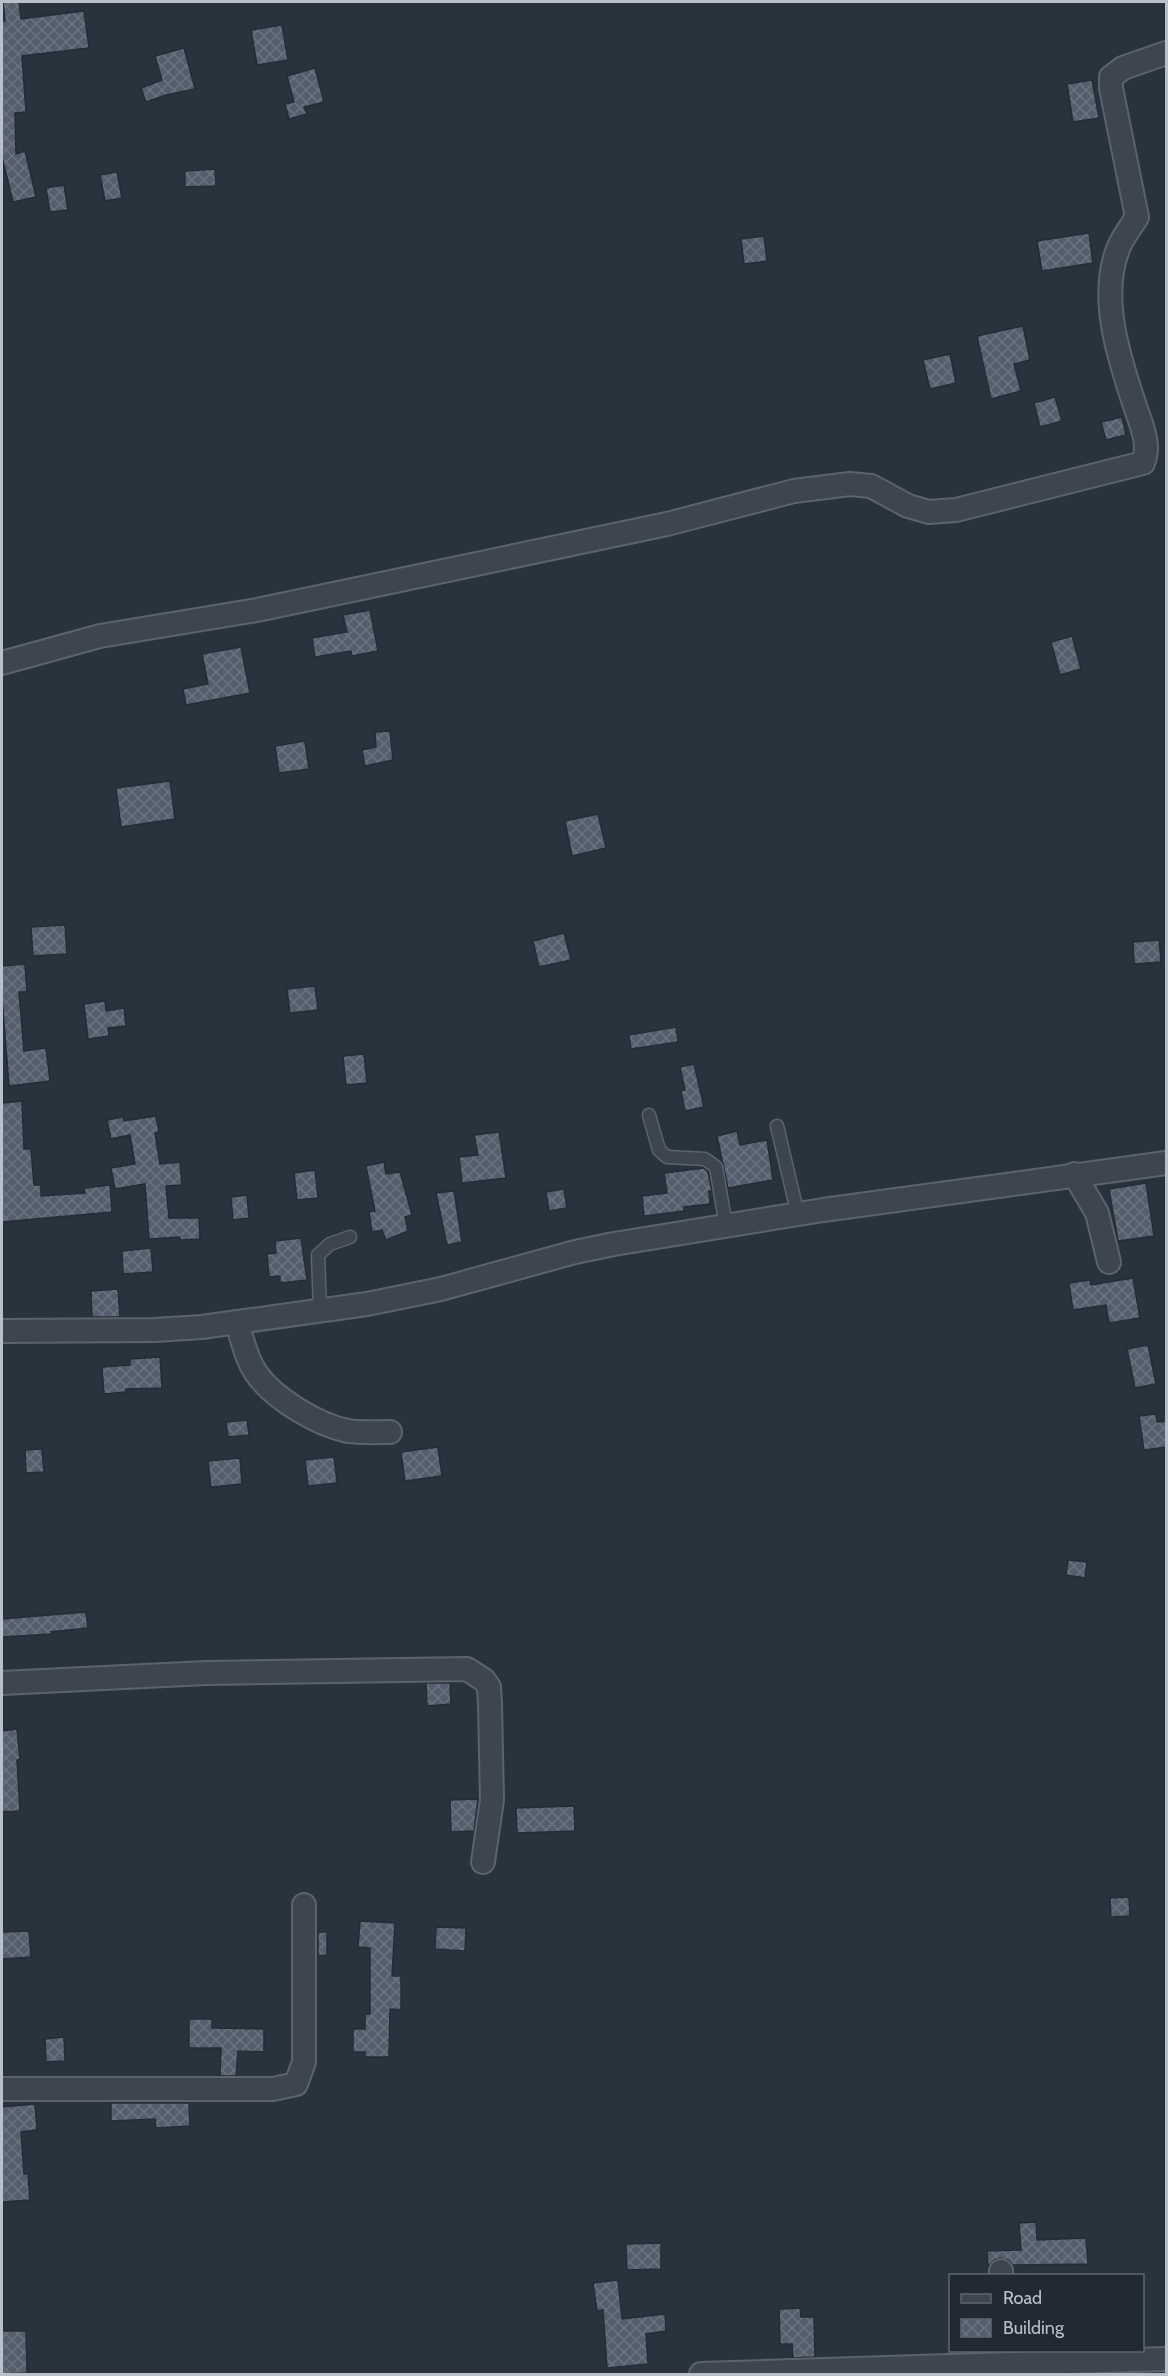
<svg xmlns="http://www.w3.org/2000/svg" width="1168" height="2376" font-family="Cabin,sans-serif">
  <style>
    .building { fill: url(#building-cross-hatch); stroke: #242c36; stroke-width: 1.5 }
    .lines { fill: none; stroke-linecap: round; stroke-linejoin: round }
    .lane-casing { stroke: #5b636c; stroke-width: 15 }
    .street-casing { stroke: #5b636c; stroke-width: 26 }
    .lane { stroke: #3d454f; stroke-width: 12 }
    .street { stroke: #3d454f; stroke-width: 22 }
  </style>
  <defs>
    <pattern id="building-cross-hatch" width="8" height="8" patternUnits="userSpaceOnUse" patternTransform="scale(1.5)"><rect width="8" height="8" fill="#555e6c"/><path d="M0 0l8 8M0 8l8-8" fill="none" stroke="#6b7380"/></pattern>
  </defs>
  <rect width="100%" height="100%" fill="#29333e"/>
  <g class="building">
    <path d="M 3,2 L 19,2 L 21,19 L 84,11 L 89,48 L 22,56 L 26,112 L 15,113 L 16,154 L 25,151 L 36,197 L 13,202 L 2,157 L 2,21 L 5,21 Z"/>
    <path d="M 282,25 L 288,60 L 257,65 L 251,30 Z"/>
    <path d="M 184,48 L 195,89 L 166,95 L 146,102 L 141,88 L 162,80 L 155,56 Z"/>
    <path d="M 315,68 L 324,102 L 304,107 L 307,114 L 289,119 L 285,104 L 294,102 L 287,76 Z"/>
    <path d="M 1092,80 L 1099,118 L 1073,122 L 1067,84 Z"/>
    <path d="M 215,169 L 216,186 L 185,187 L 185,171 Z"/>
    <path d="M 117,172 L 122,198 L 105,201 L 100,175 Z"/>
    <path d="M 64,185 L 68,210 L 50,212 L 46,188 Z"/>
    <path d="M 1089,233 L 1093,263 L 1042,271 L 1037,241 Z"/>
    <path d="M 764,236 L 767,261 L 744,264 L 741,239 Z"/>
    <path d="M 1023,326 L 1030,360 L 1014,364 L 1021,391 L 991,399 L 977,336 Z"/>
    <path d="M 950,354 L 956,383 L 930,389 L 923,360 Z"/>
    <path d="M 1055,397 L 1062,421 L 1040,427 L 1034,403 Z"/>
    <path d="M 1122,417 L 1126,435 L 1106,440 L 1101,422 Z"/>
    <path d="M 370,610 L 378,651 L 352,656 L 351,651 L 315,657 L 312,638 L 347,632 L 343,615 Z"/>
    <path d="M 1072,636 L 1081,669 L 1060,675 L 1051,642 Z"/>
    <path d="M 241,647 L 250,693 L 186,705 L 183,689 L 208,684 L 202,654 Z"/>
    <path d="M 390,731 L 393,760 L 365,766 L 362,750 L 376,747 L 375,732 Z"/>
    <path d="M 305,741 L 309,769 L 279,773 L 275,746 Z"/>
    <path d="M 170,781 L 175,819 L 121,827 L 116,788 Z"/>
    <path d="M 598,814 L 606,848 L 572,856 L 565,821 Z"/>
    <path d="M 65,925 L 67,954 L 33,956 L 31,927 Z"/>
    <path d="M 564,933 L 571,960 L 539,967 L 533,941 Z"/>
    <path d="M 1159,940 L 1161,962 L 1134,964 L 1133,942 Z"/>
    <path d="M 25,964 L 27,992 L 19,992 L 24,1051 L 46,1048 L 50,1081 L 9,1086 L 2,997 L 2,966 Z"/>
    <path d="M 315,986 L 318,1010 L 290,1013 L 287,989 Z"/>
    <path d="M 105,1001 L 106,1011 L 124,1008 L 126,1026 L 108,1028 L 109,1036 L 88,1039 L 84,1004 Z"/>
    <path d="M 676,1027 L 678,1042 L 631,1049 L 629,1035 Z"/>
    <path d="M 364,1054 L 367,1083 L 346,1085 L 343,1056 Z"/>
    <path d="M 694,1064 L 704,1107 L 685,1111 L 681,1091 L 685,1090 L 680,1067 Z"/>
    <path d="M 22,1101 L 24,1149 L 31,1149 L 34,1185 L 41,1185 L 41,1196 L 85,1193 L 84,1188 L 110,1185 L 112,1212 L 2,1222 L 2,1103 Z"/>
    <path d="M 156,1116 L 159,1132 L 155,1133 L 160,1164 L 180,1162 L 182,1185 L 166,1186 L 169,1218 L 199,1218 L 200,1239 L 180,1240 L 180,1237 L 149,1239 L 145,1184 L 115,1189 L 111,1168 L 135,1164 L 130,1135 L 111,1139 L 107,1120 L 123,1117 L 124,1121 Z"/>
    <path d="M 737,1131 L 740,1145 L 767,1140 L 773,1180 L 728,1188 L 717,1136 Z"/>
    <path d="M 499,1132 L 506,1178 L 462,1183 L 459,1157 L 478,1155 L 474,1135 Z"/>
    <path d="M 384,1162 L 386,1174 L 400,1172 L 412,1215 L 405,1217 L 408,1231 L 386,1240 L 382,1230 L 372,1232 L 369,1212 L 375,1211 L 366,1166 Z"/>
    <path d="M 704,1168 L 708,1172 L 712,1191 L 709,1191 L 710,1204 L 684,1207 L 684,1211 L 644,1216 L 642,1196 L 667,1193 L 664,1173 Z"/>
    <path d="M 315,1170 L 318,1198 L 297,1200 L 294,1173 Z"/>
    <path d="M 1146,1183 L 1154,1236 L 1118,1241 L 1109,1189 Z"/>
    <path d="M 564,1189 L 567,1208 L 549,1211 L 546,1192 Z"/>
    <path d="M 454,1191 L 462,1242 L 447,1245 L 436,1193 Z"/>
    <path d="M 247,1195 L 249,1218 L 233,1220 L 231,1197 Z"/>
    <path d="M 301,1238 L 307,1280 L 280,1283 L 280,1276 L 269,1277 L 267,1254 L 276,1253 L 275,1241 Z"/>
    <path d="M 151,1248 L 153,1272 L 123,1274 L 122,1251 Z"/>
    <path d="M 1133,1278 L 1140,1318 L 1109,1323 L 1106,1305 L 1073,1310 L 1069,1283 L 1090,1280 L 1091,1285 Z"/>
    <path d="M 118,1289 L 120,1317 L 92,1317 L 91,1291 Z"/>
    <path d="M 1148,1345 L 1156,1384 L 1135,1388 L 1127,1349 Z"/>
    <path d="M 160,1357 L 162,1388 L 126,1389 L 126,1392 L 104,1394 L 102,1367 L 130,1365 L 130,1359 Z"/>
    <path d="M 1156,1414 L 1157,1422 L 1167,1421 L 1167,1447 L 1144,1450 L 1139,1416 Z"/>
    <path d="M 247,1420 L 249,1435 L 228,1437 L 226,1422 Z"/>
    <path d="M 438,1447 L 442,1476 L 405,1481 L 401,1452 Z"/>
    <path d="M 42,1449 L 44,1472 L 26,1473 L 25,1450 Z"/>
    <path d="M 334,1457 L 337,1483 L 308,1486 L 305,1460 Z"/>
    <path d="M 240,1458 L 242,1484 L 211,1487 L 208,1461 Z"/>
    <path d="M 1068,1560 L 1087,1562 L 1085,1578 L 1066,1575 Z"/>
    <path d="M 86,1612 L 88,1628 L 51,1632 L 52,1634 L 2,1637 L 2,1619 Z"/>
    <path d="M 426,1683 L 450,1683 L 451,1704 L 427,1706 Z"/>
    <path d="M 17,1729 L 20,1759 L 17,1760 L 20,1811 L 2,1812 L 2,1731 Z"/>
    <path d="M 478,1799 L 474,1831 L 451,1832 L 450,1800 Z"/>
    <path d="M 574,1806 L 575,1831 L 517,1833 L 516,1808 Z"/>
    <path d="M 1129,1897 L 1130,1916 L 1111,1917 L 1110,1898 Z"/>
    <path d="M 360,1921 L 395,1923 L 392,1976 L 401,1976 L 401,2010 L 390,2009 L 389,2057 L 365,2057 L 365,2052 L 353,2052 L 353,2029 L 365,2029 L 365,2014 L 370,2014 L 370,1948 L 358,1947 Z"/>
    <path d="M 436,1927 L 466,1928 L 465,1951 L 435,1949 Z"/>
    <path d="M 29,1931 L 31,1957 L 2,1959 L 2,1932 Z"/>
    <path d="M 318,1932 L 327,1932 L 327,1955 L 318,1956 Z"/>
    <path d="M 189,2019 L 212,2019 L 212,2028 L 264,2029 L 264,2052 L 238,2051 L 236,2076 L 220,2076 L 221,2048 L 189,2048 Z"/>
    <path d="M 64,2037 L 65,2061 L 46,2062 L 45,2039 Z"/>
    <path d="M 111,2103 L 189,2103 L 190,2126 L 156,2128 L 155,2119 L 111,2121 Z"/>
    <path d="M 35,2104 L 37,2130 L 21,2132 L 24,2174 L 28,2174 L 30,2200 L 2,2202 L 2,2107 Z"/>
    <path d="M 1036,2222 L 1037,2240 L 1086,2238 L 1088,2264 L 1013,2265 L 1008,2260 L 1000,2258 L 994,2260 L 988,2266 L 987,2251 L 1021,2250 L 1019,2223 Z"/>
    <path d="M 661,2243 L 661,2269 L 627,2270 L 626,2244 Z"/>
    <path d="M 618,2280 L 622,2319 L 665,2314 L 666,2331 L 646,2334 L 648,2364 L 607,2368 L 603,2310 L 597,2311 L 593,2283 Z"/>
    <path d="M 800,2308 L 801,2317 L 814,2317 L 815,2357 L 793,2358 L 792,2344 L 780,2344 L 779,2309 Z"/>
    <path d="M 2,2331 L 26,2331 L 27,2373 L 2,2374 Z"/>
  </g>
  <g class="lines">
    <g class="lane-casing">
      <g id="lane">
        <path d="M 649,1115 L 659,1150 L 667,1157 L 705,1159 L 716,1167 L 726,1226"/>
        <path d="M 777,1126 L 798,1215"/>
        <path d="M 320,1310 L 318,1255 L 330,1244 L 350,1237"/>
      </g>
    </g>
    <g class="street-casing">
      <g id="street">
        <path d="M 2,663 L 100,636 L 257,610 L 667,524 L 794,491 L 850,484 L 871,486 L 908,506 L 929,512 L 956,510 L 1143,463 C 1151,445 1141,424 1135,406 C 1119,358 1099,298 1118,249 C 1122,238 1131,227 1137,217 L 1111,88 L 1111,77 L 1123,68 L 1166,53"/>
        <path d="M 1074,1174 L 1097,1213 L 1109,1262"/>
        <path d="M 237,1322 C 242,1339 246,1358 256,1373 C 274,1399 318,1425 348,1431 C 361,1433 376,1432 390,1432"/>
        <path d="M 2,1331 L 154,1330 L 202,1327 L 367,1304 L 441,1289 L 575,1252 L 614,1244 L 823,1210 L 1166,1163"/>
        <path d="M 2,1683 L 206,1673 L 467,1669 L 484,1680 L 489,1687 L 490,1704 L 492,1800 L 483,1862"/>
        <path d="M 2,2089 L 273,2089 L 296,2084 L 304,2062 L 304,1905"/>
        <path d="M 1001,2271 L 1001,2276"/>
        <path d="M 701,2374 L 1166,2359"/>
      </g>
    </g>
    <use href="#lane" class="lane"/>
    <use href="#street" class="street"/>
  </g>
  <rect width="1168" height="2376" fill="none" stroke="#b9c0c9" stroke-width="6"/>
  <rect x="949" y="2274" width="195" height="78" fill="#212a34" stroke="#5e6670" stroke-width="1.5"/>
  <rect x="961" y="2294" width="30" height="9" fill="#3d454f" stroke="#5e6670" stroke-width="1.5"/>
  <text x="1003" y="2304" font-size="18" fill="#b9c0c9">Road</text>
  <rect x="961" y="2319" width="30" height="18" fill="url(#building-cross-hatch)" stroke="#5e6670" stroke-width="1.5"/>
  <text x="1003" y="2334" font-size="18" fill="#b9c0c9">Building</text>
</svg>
